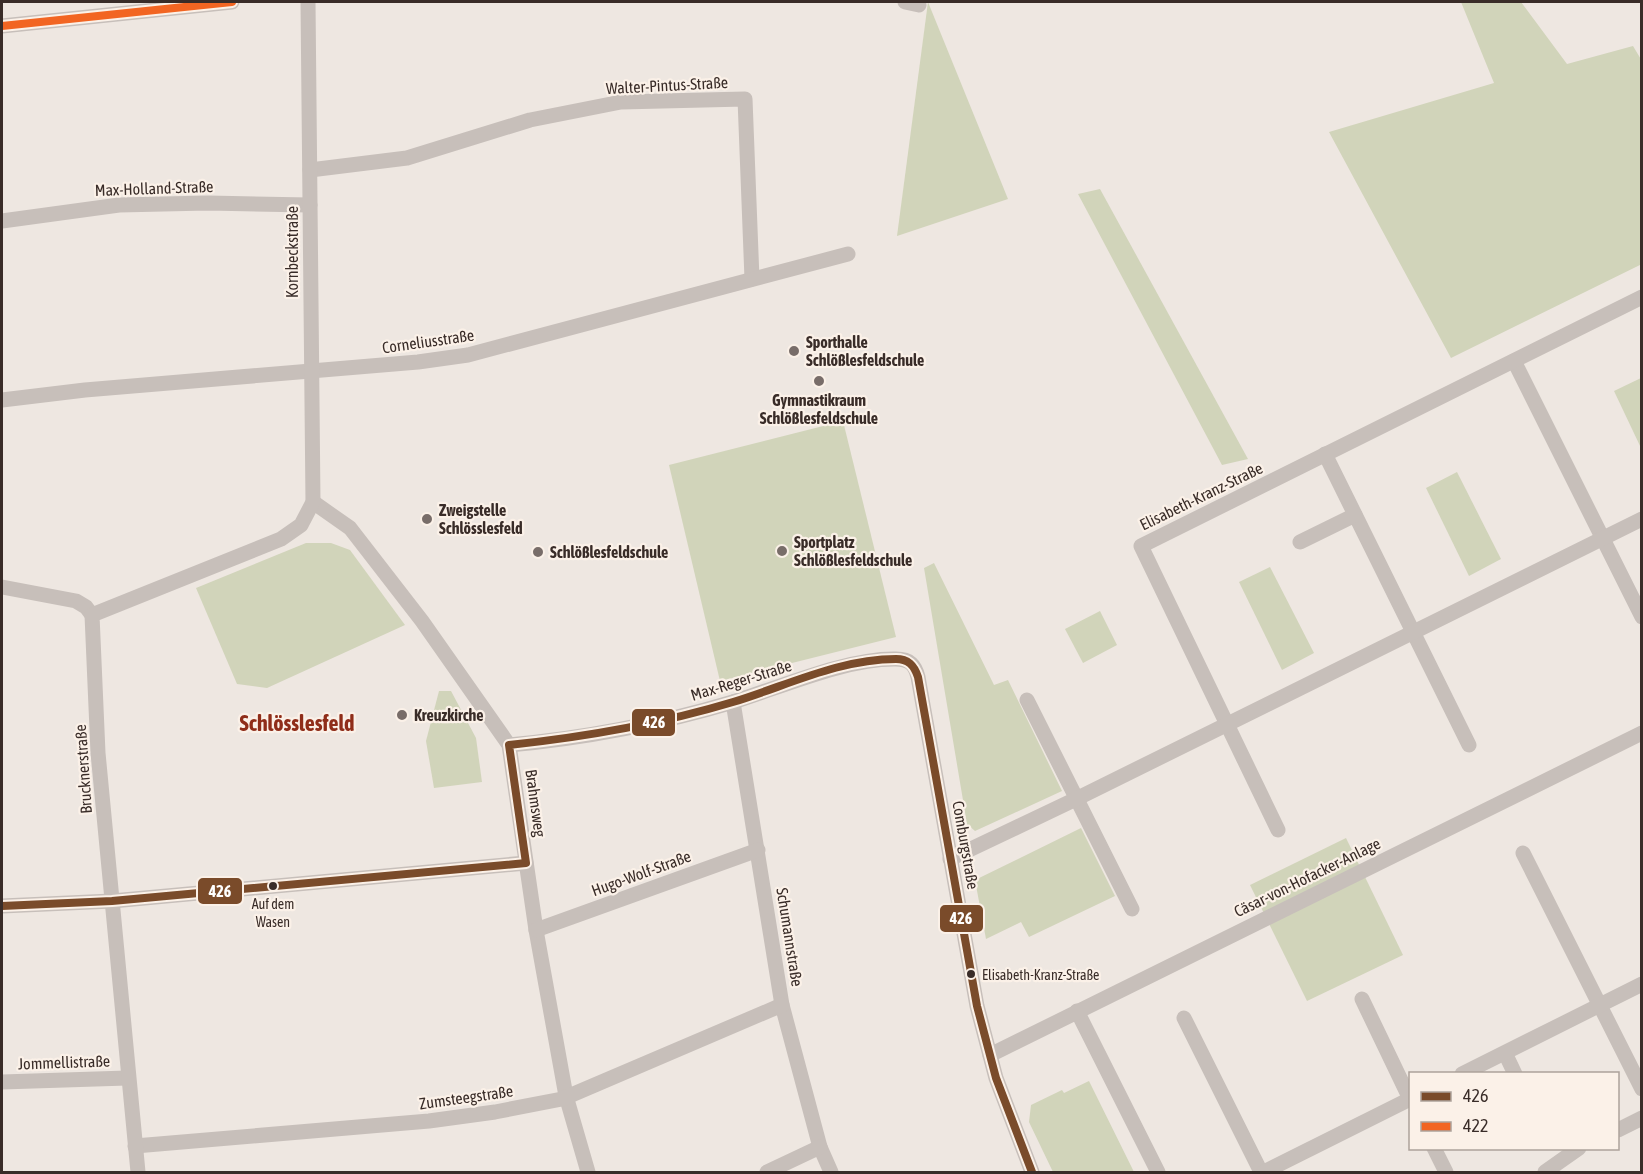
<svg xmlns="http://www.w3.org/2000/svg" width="1643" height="1174" font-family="'Asap Condensed',sans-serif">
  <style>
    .green { fill: #d1d4ba }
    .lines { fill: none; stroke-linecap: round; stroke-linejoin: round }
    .street { stroke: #c7bfba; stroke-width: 15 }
    .bus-1-casing { stroke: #fbf1e8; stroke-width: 12 }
    .bus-2-casing { stroke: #fbf1e8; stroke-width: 12 }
    .bus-1 { stroke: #7a4b2a; stroke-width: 8 }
    .bus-2 { stroke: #f26522; stroke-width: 8 }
    .poi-dot { fill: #786d69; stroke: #fbf1e8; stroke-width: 2 }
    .bus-dot { fill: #392c28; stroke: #fbf1e8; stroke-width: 2 }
    .labels { text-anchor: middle; stroke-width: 4.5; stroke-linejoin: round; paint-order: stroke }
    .bus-label { font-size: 14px; fill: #392c28; stroke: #fbf1e8 }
    .street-label { font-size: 16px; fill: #392c28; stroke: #fbf1e8 }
    .poi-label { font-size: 16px; font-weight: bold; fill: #392c28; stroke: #fbf1e8; text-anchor: start }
    .district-label { font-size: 22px; font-weight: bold; fill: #8f2d19; stroke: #fbf1e8 }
    .line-badge { stroke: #fbf1e8; stroke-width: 2 }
    .badge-label { font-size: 16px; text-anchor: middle; font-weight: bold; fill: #fff }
  </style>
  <rect width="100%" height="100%" fill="#eee7e1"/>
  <g class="green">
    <path d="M 928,2 L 1008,199 L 897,236 Z"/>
    <path d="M 1461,2 L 1521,2 L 1567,64 L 1633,46 L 1642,61 L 1642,264 L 1451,358 L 1329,132 L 1494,83 Z"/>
    <path d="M 1100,189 L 1248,459 L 1222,465 L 1078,194 Z"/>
    <path d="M 1641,378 L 1641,448 L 1614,391 Z"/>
    <path d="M 843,421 L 896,637 L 720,681 L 669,465 Z"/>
    <path d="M 1457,472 L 1501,559 L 1469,576 L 1426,488 Z"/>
    <path d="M 306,543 L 331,543 L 350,550 L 405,625 L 267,688 L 237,684 L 196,588 Z"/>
    <path d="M 934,563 L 994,685 L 1008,680 L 1062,791 L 975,831 L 967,824 L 924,568 Z"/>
    <path d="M 1270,567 L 1314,653 L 1282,670 L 1239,582 Z"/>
    <path d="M 1100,611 L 1117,645 L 1083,663 L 1065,629 Z"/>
    <path d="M 439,691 L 451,691 L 476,738 L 482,782 L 434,788 L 426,741 Z"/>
    <path d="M 1081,828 L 1115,896 L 1029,937 L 1021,922 L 986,939 L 975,880 Z"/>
    <path d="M 1346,838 L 1403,955 L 1307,1001 L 1250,885 Z"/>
    <path d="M 1089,1081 L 1134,1172 L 1053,1172 L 1029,1122 L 1031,1105 L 1062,1090 L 1064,1093 Z"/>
  </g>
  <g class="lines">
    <g class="street">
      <path d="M 905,2 L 919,5"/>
      <path d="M 2,26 L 232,2"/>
      <path d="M 310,170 L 407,158 L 530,120 L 621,102 L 745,99 L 752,279"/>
      <path d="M 2,221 L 119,205 L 208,203 L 310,205"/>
      <path d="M 1514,361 L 1642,617"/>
      <path d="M 2,400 L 85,390 L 418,362 L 468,355 L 848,254"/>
      <path d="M 1325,454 L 1469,745"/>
      <path d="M 313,502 L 350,528 L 422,621 L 509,745 L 536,930 L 566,1096 L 588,1172"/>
      <path d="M 1300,542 L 1355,515"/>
      <path d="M 2,587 L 76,601 L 86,607 L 92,615"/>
      <path d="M 1027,700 L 1132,909"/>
      <path d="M 733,702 L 782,1005 L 820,1147 L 831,1172"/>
      <path d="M 509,745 C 586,738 659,724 733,702 C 781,687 847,658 896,659 C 910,659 915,665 918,677 L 977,1006 L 996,1078 L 1032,1172"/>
      <path d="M 1278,830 L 1141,546 L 1642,297"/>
      <path d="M 1523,853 L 1642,1089"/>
      <path d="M 950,859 L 1076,799 L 1642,519"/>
      <path d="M 2,906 L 112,901 L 526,863"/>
      <path d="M 536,930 L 758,850"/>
      <path d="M 1362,999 L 1410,1099"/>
      <path d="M 1077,1011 L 1158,1172"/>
      <path d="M 1184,1018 L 1261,1172"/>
      <path d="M 1505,1053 L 1515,1074"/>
      <path d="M 990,1055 L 1642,733"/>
      <path d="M 1462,1074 L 1642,984"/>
      <path d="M 2,1082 L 127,1078"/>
      <path d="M 1618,1130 L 1642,1118"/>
      <path d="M 135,1146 L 429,1121 L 495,1112 L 562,1099 L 782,1005"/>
      <path d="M 1434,1148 L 1446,1172"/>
      <path d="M 138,1172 L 98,753 L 92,615 L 281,539 L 301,525 L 313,502 L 308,2"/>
      <path d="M 767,1172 L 820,1147"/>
      <path d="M 1264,1172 L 1410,1099"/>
      <path d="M 1545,1172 L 1579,1148"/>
    </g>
    <g class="bus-1-casing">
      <path id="bus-1" d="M 2,906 L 112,901 L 526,863 L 509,745 C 585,737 660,724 733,702 C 786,686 839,659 896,659 C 908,659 914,665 918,677 L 977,1006 L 996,1078 L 1032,1172"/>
    </g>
    <g class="bus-2-casing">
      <path id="bus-2" d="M 2,26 L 232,2"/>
    </g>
    <use href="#bus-1" class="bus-1"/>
    <use href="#bus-2" class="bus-2"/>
  </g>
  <g class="poi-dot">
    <circle cx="794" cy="351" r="6"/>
    <circle cx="819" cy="381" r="6"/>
    <circle cx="427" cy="519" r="6"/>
    <circle cx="782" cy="551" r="6"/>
    <circle cx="538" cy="552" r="6"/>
    <circle cx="402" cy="715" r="6"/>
  </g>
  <g class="bus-dot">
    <circle cx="273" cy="886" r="5"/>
    <circle cx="971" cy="974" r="5"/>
  </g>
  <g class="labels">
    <g class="bus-label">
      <text x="273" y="909">Auf dem<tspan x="273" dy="18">Wasen</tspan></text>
      <text x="982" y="980" text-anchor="start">Elisabeth-Kranz-Straße</text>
    </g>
    <g class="street-label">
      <text transform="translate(667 85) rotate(-3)" y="6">Walter-Pintus-Straße</text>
      <text transform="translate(154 188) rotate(-2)" y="6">Max-Holland-Straße</text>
      <text transform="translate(292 252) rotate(-90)" y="6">Kornbeckstraße</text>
      <text transform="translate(428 341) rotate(-8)" y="6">Corneliusstraße</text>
      <text transform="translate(1201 496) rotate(-26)" y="6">Elisabeth-Kranz-Straße</text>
      <text transform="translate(741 680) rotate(-17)" y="6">Max-Reger-Straße</text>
      <text transform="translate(83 769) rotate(-94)" y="6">Brucknerstraße</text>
      <text transform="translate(536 803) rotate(82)" y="6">Brahmsweg</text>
      <text transform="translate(966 845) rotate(80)" y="6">Comburgstraße</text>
      <text transform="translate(641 873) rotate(-20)" y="6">Hugo-Wolf-Straße</text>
      <text transform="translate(1307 877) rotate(-26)" y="6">Cäsar-von-Hofacker-Anlage</text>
      <text transform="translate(790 937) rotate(81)" y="6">Schumannstraße</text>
      <text transform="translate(64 1062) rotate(-2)" y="6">Jommellistraße</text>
      <text transform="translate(466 1097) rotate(-8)" y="6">Zumsteegstraße</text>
    </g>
    <g class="poi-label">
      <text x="806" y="348">Sporthalle<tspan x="806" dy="18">Schlößlesfeldschule</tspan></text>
      <text x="819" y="406" text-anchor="middle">Gymnastikraum<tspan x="819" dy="18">Schlößlesfeldschule</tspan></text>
      <text x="439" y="516">Zweigstelle<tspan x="439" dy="18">Schlösslesfeld</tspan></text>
      <text x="794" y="548">Sportplatz<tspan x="794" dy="18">Schlößlesfeldschule</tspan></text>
      <text x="550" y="558">Schlößlesfeldschule</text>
      <text x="414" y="721">Kreuzkirche</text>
    </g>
    <g class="district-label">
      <text x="297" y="731">Schlösslesfeld</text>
    </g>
  </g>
  <g class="line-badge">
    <rect x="631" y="708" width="45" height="29" rx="6" fill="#7a4b2a"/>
    <rect x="197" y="877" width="46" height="28" rx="6" fill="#7a4b2a"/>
    <rect x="939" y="904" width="45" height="29" rx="6" fill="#7a4b2a"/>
  </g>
  <g class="badge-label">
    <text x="654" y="728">426</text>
    <text x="220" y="897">426</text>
    <text x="961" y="924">426</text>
  </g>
  <rect width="1643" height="1174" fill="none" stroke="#392c28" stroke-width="6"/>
  <rect x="1409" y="1072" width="210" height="78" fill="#fbf1e8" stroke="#ada29b" stroke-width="1.5"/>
  <rect x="1421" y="1092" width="30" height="9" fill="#7a4b2a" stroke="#ada29b" stroke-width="1.5"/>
  <text x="1463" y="1102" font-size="18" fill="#392c28">426</text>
  <rect x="1421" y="1122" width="30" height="9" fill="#f26522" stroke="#ada29b" stroke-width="1.5"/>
  <text x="1463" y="1132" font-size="18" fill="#392c28">422</text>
</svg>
